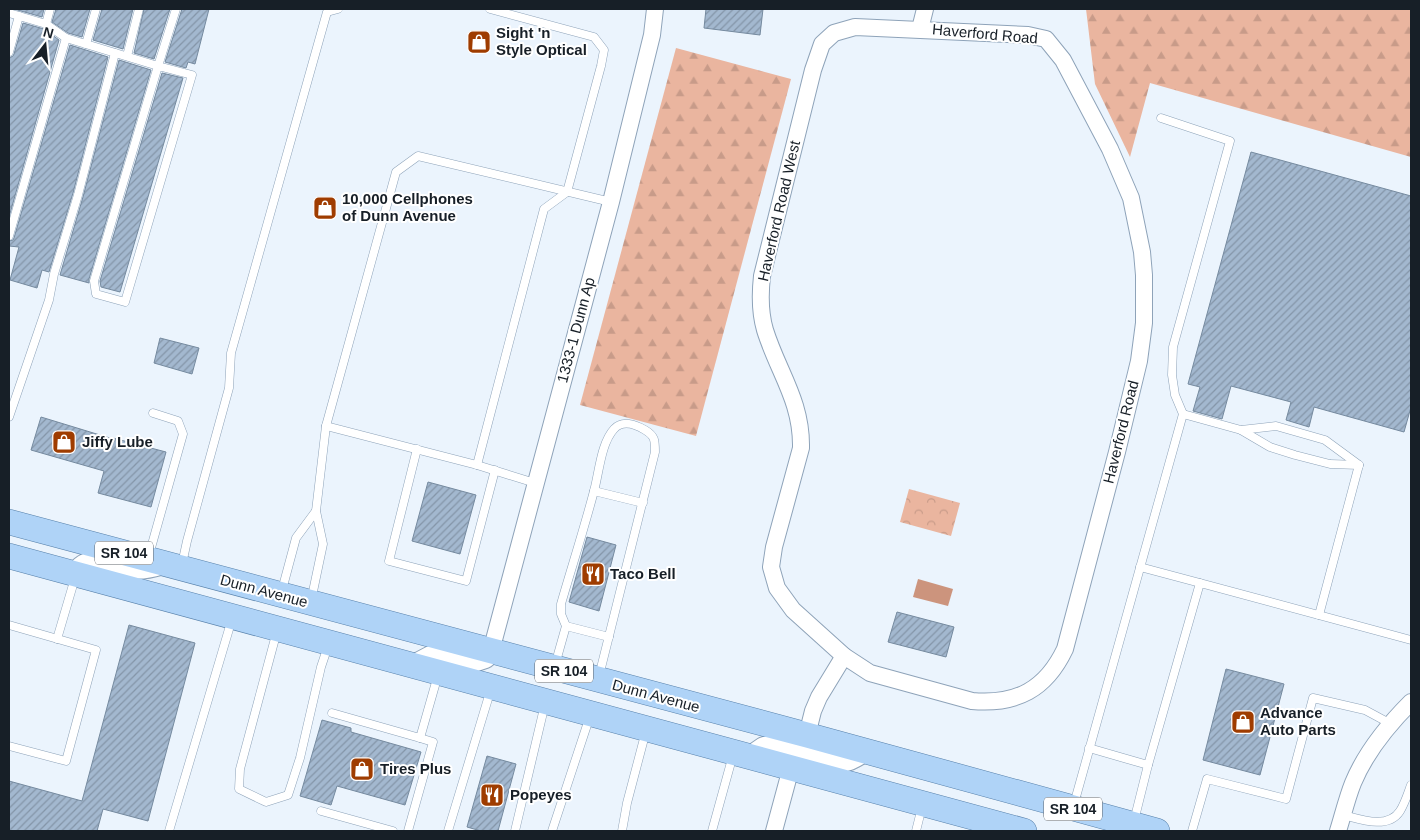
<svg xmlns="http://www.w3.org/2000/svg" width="1420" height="840" font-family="Helvetica,sans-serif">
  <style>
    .forest { fill: url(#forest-firs) }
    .park { fill: url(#park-crowns) }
    .water { fill: #cc947d }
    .building { fill: url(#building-hatch); stroke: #758a9f }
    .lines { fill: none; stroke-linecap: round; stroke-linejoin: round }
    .lane-casing { stroke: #8ea3b9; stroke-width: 9 }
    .street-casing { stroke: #8ea3b9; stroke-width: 18 }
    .secondary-casing { stroke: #8ea3b9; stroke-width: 24 }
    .primary-casing { stroke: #5780aa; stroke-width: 26 }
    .lane { stroke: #fff; stroke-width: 8 }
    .street { stroke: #fff; stroke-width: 16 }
    .secondary { stroke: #fff; stroke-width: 22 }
    .primary { stroke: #afd3f7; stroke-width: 25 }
    .labels { text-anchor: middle; stroke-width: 4; stroke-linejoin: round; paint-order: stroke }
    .shield { fill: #fff; stroke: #5d6268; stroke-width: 1 }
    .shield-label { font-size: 14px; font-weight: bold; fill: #171f27 }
    .poi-label { font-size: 15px; font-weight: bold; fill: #171f27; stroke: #fff; text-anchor: start }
    .street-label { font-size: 15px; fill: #171f27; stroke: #fff }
  </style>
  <defs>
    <pattern id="forest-firs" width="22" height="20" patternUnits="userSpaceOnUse" patternTransform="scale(1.25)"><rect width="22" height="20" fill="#eab59f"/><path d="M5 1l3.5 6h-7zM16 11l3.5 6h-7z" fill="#c89b89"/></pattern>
    <pattern id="park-crowns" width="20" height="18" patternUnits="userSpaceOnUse" patternTransform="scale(1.25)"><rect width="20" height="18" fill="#eab59f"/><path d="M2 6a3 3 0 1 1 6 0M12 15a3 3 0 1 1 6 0" fill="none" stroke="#c89b89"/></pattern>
    <pattern id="building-hatch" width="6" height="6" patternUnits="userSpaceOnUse" patternTransform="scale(1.25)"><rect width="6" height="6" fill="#a3b8cf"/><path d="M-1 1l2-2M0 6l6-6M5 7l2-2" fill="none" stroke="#8495a8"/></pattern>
  </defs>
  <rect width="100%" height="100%" fill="#ebf4fd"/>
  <g class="forest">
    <path d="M 1086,9 L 1411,9 L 1411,157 L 1150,83 L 1130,157 L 1095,84 Z"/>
    <path d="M 676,48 L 791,79 L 696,436 L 580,405 Z"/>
  </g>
  <path class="park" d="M 909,489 L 960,503 L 951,536 L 900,522 Z"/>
  <path class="water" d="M 918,579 L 953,589 L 948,606 L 913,597 Z"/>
  <g class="building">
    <path d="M 14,9 L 44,9 L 42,17 Z"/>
    <path d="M 56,9 L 90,9 L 82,37 L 68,33 L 52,22 Z"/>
    <path d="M 102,9 L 133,9 L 123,49 L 93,40 Z"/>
    <path d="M 144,9 L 170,9 L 154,59 L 134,53 Z"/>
    <path d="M 182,9 L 209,9 L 195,64 L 188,62 L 186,68 L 165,62 Z"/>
    <path d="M 706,9 L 763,9 L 760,35 L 704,28 Z"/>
    <path d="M 23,23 L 44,29 L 59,40 L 9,217 L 9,58 L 13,56 L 14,54 Z"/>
    <path d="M 70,45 L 108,57 L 73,193 L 49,272 L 42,270 L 37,288 L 10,280 L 19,247 L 9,246 L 9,241 L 13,240 L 14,238 Z"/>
    <path d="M 119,60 L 151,70 L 89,279 L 89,283 L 60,275 L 83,197 Z"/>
    <path d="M 162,73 L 183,78 L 120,292 L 101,287 L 100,281 Z"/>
    <path d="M 1251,152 L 1411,196 L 1411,407 L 1404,432 L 1314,407 L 1309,427 L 1286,420 L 1291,402 L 1231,386 L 1222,419 L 1193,411 L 1200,387 L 1188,384 Z"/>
    <path d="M 160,338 L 199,348 L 192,374 L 154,363 Z"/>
    <path d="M 41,417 L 113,439 L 113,438 L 166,452 L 151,507 L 98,493 L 104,471 L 31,450 Z"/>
    <path d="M 428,482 L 476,495 L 460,554 L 412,541 Z"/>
    <path d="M 587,537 L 616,545 L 599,611 L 569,602 Z"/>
    <path d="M 897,612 L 954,627 L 946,657 L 888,642 Z"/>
    <path d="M 129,625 L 195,643 L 148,821 L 103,809 L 97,831 L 9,831 L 9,781 L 82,801 Z"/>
    <path d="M 1226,669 L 1284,684 L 1260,775 L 1203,760 Z"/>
    <path d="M 322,720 L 351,728 L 351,732 L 421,752 L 405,805 L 337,786 L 331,805 L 300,796 Z"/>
    <path d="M 487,756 L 516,764 L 498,831 L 481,831 L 467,827 Z"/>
  </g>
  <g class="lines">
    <g class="lane-casing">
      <g id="lane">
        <path d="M 9,13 L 46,24 L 66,38 L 158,66 L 94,281 L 96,294 L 125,302 L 192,75 L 158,66 L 176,9"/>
        <path d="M 46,24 L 50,9"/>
        <path d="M 86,44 L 96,9"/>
        <path d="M 9,52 L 19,16"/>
        <path d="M 127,56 L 139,9"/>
        <path d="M 9,236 L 66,38"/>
        <path d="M 1183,414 L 1241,430 L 1276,426 L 1325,440 L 1359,465 L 1319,615"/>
        <path d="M 9,417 L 49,300 L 54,274 L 78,195 L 115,53"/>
        <path d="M 326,426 L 477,465 L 535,483"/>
        <path d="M 1241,430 L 1270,447 L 1295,455 L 1330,464 L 1359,465"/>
        <path d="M 417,449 L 389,561 L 466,581 L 495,470"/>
        <path d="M 477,465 L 544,209 L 567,192 L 601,66 L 604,50 L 594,37 L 490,9"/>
        <path d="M 594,491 L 643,503"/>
        <path d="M 149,555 L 183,434 L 178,421 L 153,413"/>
        <path d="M 182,564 L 187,541 L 229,388 L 231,353 L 327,12 L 338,9"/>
        <path d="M 1140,567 L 1200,583"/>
        <path d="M 282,590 L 296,538 L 316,511"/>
        <path d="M 311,601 L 323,544 L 316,511 L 326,426 L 396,172 L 418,156 L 611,202"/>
        <path d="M 9,625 L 96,650 L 66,761 L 9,746"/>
        <path d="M 566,626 L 609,637"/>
        <path d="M 277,631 L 240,769 L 239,789 L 266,802 L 288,795 L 300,758 L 321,667 L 328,646"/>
        <path d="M 57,639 L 75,578"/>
        <path d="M 555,665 L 566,626 L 561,614 L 561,604 C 572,566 584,529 594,491 C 599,473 601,443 614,429 C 622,420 635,424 645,430 C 655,436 655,440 655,452 L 599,676"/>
        <path d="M 332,713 L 420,738 L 438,675"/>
        <path d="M 1089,748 L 1148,765 L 1200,583 L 1411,640"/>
        <path d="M 1074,804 L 1183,414 L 1175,395 L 1172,375 L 1173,347 L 1230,141 L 1161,118"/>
        <path d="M 321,811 L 393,831"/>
        <path d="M 1343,815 C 1359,819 1388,830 1400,811 C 1405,803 1408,793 1411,785"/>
        <path d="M 1134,821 L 1148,765"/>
        <path d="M 169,831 L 232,619"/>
        <path d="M 408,831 L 433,742 L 420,738"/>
        <path d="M 448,831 L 491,689"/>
        <path d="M 515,831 L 545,704"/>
        <path d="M 552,831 L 590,716"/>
        <path d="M 622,831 L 627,803 L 646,731"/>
        <path d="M 712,831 L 733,755"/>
        <path d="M 916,831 L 922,807"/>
        <path d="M 1192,831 L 1207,779 L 1286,799 L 1313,698 L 1365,710 L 1391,724"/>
      </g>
    </g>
    <g class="street-casing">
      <g id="street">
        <path d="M 855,27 L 1028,35 L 1046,39 L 1063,60 L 1110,149 L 1131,198 L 1142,252 L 1144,275 L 1144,323 L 1139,361 L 1117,452 L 1065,649 C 1046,689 1017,705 972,701 L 870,673 L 844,656 L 793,610 L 777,588 L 771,567 L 774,547 L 801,448 C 802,401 778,372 765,330 C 760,313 760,294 762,276 L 813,70 L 822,44 L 834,33 Z"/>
        <path d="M 920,29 L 925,9"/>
        <path d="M 491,651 L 611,202 L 652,35 L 655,9"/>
        <path d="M 807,735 L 813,711 L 819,697 L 844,656"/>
        <path d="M 774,831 L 791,768"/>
        <path d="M 1338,831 C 1343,815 1347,798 1353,783 C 1365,754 1389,724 1411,702"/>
      </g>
    </g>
    <g class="secondary-casing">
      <g id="secondary">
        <path d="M 76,574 C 89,554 110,565 130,567 C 141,569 150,567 160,564"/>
        <path d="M 414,666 L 431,657 L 446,657 L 476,660 L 485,657 L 491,651"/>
        <path d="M 751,757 L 764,748 L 775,746 L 798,748 L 805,744 L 807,735"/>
        <path d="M 791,768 C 805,746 826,763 846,760 C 852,759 858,754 864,751"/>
      </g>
    </g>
    <g class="primary-casing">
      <g id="primary">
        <path d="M 9,522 L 807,735 L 1157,831"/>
        <path d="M 9,556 L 1024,831"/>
      </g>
    </g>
    <use href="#lane" class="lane"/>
    <use href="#street" class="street"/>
    <use href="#secondary" class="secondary"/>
    <use href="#primary" class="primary"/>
  </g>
  <defs>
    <g id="shop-square" transform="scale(1.25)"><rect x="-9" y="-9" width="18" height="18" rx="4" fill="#9f3c00" stroke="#fff"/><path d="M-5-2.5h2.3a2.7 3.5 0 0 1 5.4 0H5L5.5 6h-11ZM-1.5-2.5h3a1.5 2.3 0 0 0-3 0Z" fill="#fff"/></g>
    <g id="restaurant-square" transform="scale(1.25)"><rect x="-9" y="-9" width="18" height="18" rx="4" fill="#9f3c00" stroke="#fff"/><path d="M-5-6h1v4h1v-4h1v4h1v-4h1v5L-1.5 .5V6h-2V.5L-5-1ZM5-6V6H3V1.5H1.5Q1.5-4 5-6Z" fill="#fff"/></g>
  </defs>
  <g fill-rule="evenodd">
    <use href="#shop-square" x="479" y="42"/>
    <use href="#shop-square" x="325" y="208"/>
    <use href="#shop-square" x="64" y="442"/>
    <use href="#restaurant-square" x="593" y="574"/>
    <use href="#shop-square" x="1243" y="722"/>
    <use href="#shop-square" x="362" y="769"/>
    <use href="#restaurant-square" x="492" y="795"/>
  </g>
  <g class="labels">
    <g class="shield">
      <rect x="95" y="541.5" width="58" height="23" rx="4"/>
      <rect x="535" y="659.5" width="58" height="23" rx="4"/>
      <rect x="1044" y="797.5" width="58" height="23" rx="4"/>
    </g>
    <g class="shield-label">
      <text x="124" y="558">SR 104</text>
      <text x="564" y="676">SR 104</text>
      <text x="1073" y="814">SR 104</text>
    </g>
    <g class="poi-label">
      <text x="496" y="38">Sight 'n<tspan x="496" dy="17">Style Optical</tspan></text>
      <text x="342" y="204">10,000 Cellphones<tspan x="342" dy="17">of Dunn Avenue</tspan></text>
      <text x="82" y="447">Jiffy Lube</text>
      <text x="610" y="579">Taco Bell</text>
      <text x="1260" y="718">Advance<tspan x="1260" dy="17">Auto Parts</tspan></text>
      <text x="380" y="774">Tires Plus</text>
      <text x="510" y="800">Popeyes</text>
    </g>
    <g class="street-label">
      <text transform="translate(985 34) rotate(5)" y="5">Haverford Road</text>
      <text transform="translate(779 211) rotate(-77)" y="5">Haverford Road West</text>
      <text transform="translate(576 330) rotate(-75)" y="5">1333-1 Dunn Ap</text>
      <text transform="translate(1121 432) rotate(-76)" y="5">Haverford Road</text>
      <text transform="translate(264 591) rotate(15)" y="5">Dunn Avenue</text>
      <text transform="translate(656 696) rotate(15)" y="5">Dunn Avenue</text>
    </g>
  </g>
  <rect width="1420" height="840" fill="none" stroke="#171f27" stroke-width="20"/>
  <g transform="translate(45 45) rotate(16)" stroke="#ffffff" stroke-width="4" paint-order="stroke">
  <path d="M0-4L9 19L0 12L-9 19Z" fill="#171f27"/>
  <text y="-8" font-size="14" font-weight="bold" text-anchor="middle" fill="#171f27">N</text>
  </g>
</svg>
